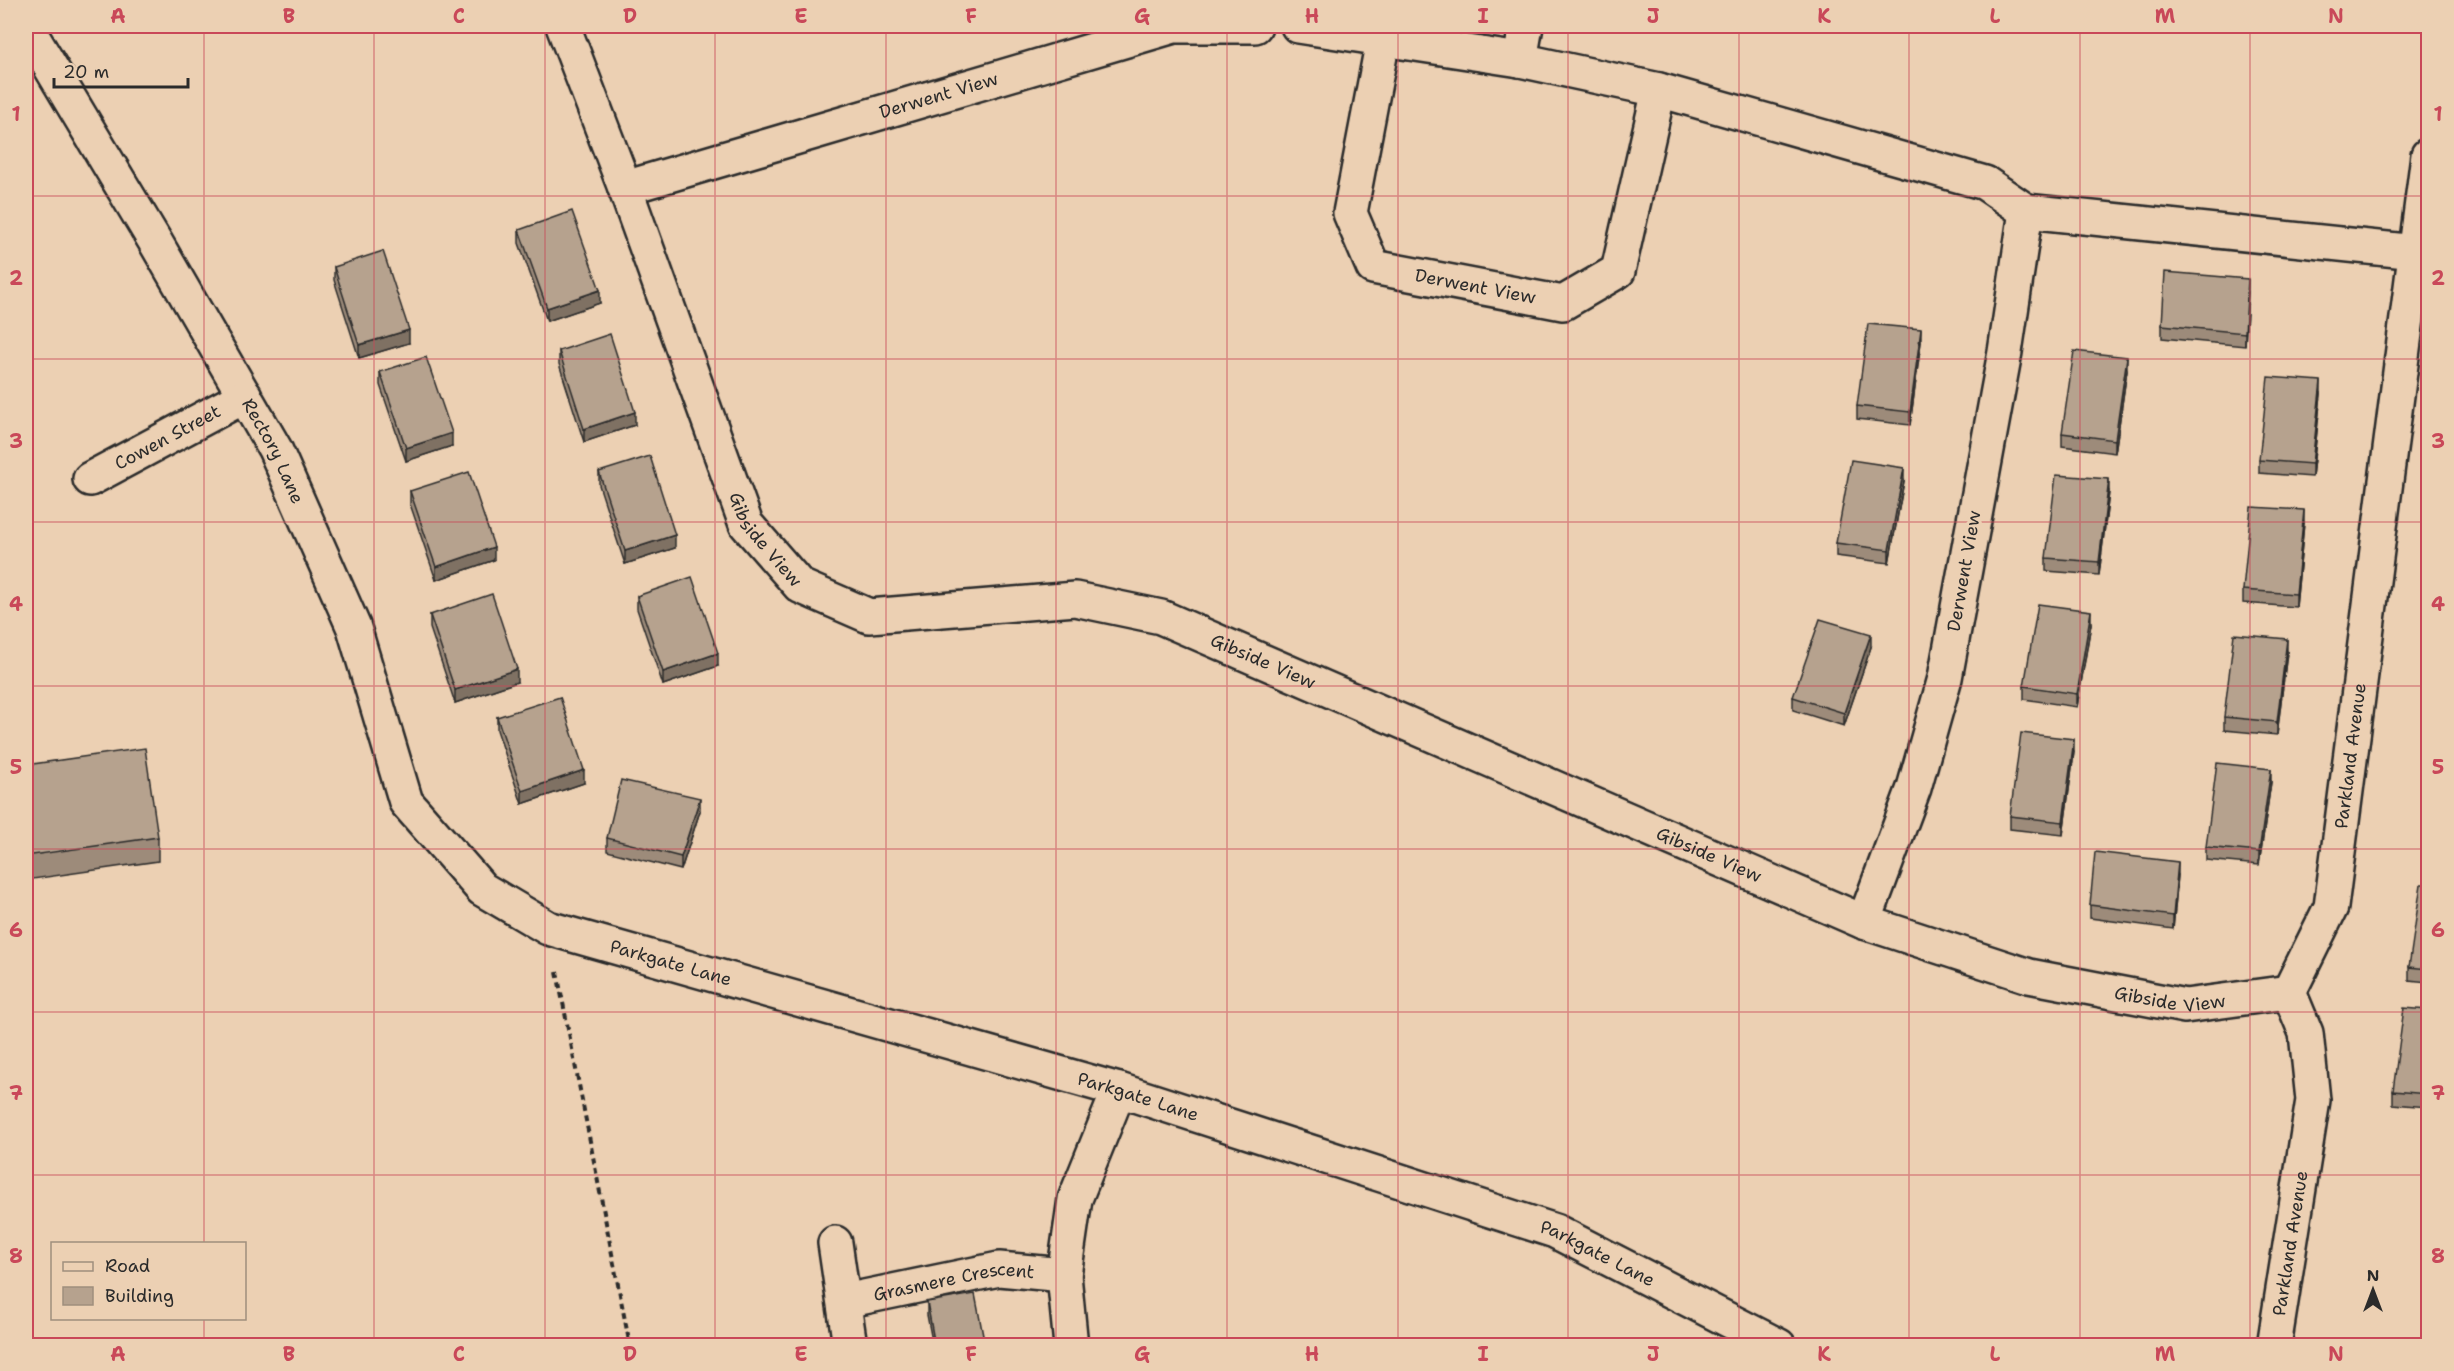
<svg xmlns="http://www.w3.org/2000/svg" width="2454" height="1371" font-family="'Shantell Sans',sans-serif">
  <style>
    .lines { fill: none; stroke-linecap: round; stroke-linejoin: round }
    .minor-casing { stroke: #2b2b2b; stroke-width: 38 }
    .path { stroke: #2b2b2b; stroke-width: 4; stroke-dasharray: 6 4.5; stroke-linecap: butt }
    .minor { stroke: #ecd0b3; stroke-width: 33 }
    .wall { fill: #9d8b7a; stroke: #2b2b2b; stroke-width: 1.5 }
    .shaded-wall { fill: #7f7163; stroke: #2b2b2b; stroke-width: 1.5 }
    .building { fill: #b6a28e; stroke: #2b2b2b; stroke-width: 1.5 }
    .grid { fill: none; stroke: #c94859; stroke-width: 1.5; stroke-opacity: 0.55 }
    .labels { text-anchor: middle; stroke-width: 6; stroke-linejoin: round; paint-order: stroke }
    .street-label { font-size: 18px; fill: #2b2b2b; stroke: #ecd0b3 }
    .neatline { fill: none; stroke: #c94859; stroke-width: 2 }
    .grid-label { font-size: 20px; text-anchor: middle; font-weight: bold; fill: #c94859 }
  </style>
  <rect width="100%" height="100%" fill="#ecd0b3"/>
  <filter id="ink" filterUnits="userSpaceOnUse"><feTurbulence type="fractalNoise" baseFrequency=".0167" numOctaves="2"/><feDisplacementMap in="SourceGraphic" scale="12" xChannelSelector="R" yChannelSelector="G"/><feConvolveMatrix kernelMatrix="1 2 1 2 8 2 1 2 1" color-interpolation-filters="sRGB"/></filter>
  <g filter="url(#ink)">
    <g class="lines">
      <g class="minor-casing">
        <g id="minor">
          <path id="s1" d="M 26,26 L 156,243 L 275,449 L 354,628 L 406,802 L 482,889 L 548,928 L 1119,1090 L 1555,1231 L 1779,1346"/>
          <path id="s2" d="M 563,26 L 625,188 L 746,524 L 800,586 L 869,616 L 1075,599 L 1161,617 L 1864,922 L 2029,976 L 2185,1006 L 2289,992"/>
          <path d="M 1298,26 L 1520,60 L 1659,90 L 1985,183 L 2026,211 L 2005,352 L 1945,678 L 1914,788 L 1864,922"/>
          <path id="s3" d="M 1383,40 L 1350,213 L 1373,267 L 1563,303 L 1618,271 L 1659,90"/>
          <path d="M 1520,60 L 1526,26"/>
          <path id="s4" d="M 625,188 L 1174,26 L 1255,26"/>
          <path d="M 2026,211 L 2416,252"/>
          <path id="s5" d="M 90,479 L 245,396"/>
          <path d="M 835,1243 L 850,1346"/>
          <path id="s6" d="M 845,1301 L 999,1269 L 1064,1275"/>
          <path d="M 1071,1346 L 1064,1275 L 1075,1199 L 1119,1090"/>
          <path id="s7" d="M 2274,1346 L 2313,1100 L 2306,1033 L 2289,992 L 2331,907 L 2428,155"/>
        </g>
      </g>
      <path class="path" d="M 557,972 L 630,1346"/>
      <use href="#minor" class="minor"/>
    </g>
    <g class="wall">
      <path d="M 519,230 L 600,303 L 547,321 L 519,243 Z"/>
      <path d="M 334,267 L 409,343 L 359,358 L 334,280 Z"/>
      <path d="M 2248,292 L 2245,346 L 2162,338 L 2162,325 Z"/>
      <path d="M 1921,342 L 1910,425 L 1857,419 L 1857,406 Z"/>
      <path d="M 559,351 L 635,425 L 584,442 L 559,364 Z"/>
      <path d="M 2127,370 L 2115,453 L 2062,446 L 2062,433 Z"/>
      <path d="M 380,372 L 452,446 L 406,461 L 380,385 Z"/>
      <path d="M 2321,394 L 2312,477 L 2259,473 L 2259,460 Z"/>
      <path d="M 599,472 L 675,548 L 625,564 L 599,485 Z"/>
      <path d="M 1904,481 L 1889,563 L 1836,556 L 1836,543 Z"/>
      <path d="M 410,491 L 494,560 L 436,580 L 410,504 Z"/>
      <path d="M 2109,492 L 2099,575 L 2046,571 L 2046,558 Z"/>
      <path d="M 2304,523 L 2296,607 L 2243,603 L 2243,590 Z"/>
      <path d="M 637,596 L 718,666 L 663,685 L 637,609 Z"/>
      <path d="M 430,615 L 517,682 L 455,703 L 430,628 Z"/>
      <path d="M 2091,624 L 2077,707 L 2024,699 L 2024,686 Z"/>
      <path d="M 1871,647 L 1844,726 L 1793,710 L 1793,697 Z"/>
      <path d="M 2287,652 L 2277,735 L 2224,730 L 2224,717 Z"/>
      <path d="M 2428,665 L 2428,696 L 2426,696 L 2426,683 Z"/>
      <path d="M 497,717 L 584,783 L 522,804 L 497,730 Z"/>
      <path d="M 2074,752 L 2063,835 L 2010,829 L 2010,816 Z"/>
      <path d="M 26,765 L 158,837 L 158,861 L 26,880 Z"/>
      <path d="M 2271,782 L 2259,865 L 2206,860 L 2206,847 Z"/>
      <path d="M 700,811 L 681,870 L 607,851 L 607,838 Z"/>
      <path d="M 2428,822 L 2428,850 L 2426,850 L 2426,837 Z"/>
      <path d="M 2178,875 L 2173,929 L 2090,918 L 2090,905 Z"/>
      <path d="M 2428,884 L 2428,982 L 2409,980 L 2409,967 Z"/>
      <path d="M 2428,1010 L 2428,1107 L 2393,1104 L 2393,1091 Z"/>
      <path d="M 927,1302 L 985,1346 L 933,1346 L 927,1315 Z"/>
    </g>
    <g class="shaded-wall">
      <path d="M 2248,279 L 2248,292 L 2245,346 L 2245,333 Z"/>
      <path d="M 600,290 L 600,303 L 547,321 L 547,308 Z"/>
      <path d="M 1921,329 L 1921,342 L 1910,425 L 1910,412 Z"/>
      <path d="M 409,330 L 409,343 L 359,358 L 359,345 Z"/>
      <path d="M 2127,357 L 2127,370 L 2115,453 L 2115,440 Z"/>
      <path d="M 2321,381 L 2321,394 L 2312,477 L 2312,464 Z"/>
      <path d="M 635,412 L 635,425 L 584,442 L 584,429 Z"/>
      <path d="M 452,433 L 452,446 L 406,461 L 406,448 Z"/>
      <path d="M 1904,468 L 1904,481 L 1889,563 L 1889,550 Z"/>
      <path d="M 2109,479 L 2109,492 L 2099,575 L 2099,562 Z"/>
      <path d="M 2304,510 L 2304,523 L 2296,607 L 2296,594 Z"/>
      <path d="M 675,535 L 675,548 L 625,564 L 625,551 Z"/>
      <path d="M 494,547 L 494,560 L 436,580 L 436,567 Z"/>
      <path d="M 2091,611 L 2091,624 L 2077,707 L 2077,694 Z"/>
      <path d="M 1871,634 L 1871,647 L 1844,726 L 1844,713 Z"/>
      <path d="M 2287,639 L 2287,652 L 2277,735 L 2277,722 Z"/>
      <path d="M 718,653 L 718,666 L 663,685 L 663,672 Z"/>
      <path d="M 517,669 L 517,682 L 455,703 L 455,690 Z"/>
      <path d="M 2074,739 L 2074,752 L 2063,835 L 2063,822 Z"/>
      <path d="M 2271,769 L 2271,782 L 2259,865 L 2259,852 Z"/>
      <path d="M 584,770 L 584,783 L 522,804 L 522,791 Z"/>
      <path d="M 700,798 L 700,811 L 681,870 L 681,857 Z"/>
      <path d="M 2178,862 L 2178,875 L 2173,929 L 2173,916 Z"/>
    </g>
    <g class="building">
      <path d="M 572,211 L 600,290 L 547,308 L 519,230 Z"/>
      <path d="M 383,251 L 409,330 L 359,345 L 334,267 Z"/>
      <path d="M 2165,272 L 2248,279 L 2245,333 L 2162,325 Z"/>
      <path d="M 1868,324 L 1921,329 L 1910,412 L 1857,406 Z"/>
      <path d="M 610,334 L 635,412 L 584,429 L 559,351 Z"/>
      <path d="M 2074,351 L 2127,357 L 2115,440 L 2062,433 Z"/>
      <path d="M 426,357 L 452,433 L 406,448 L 380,372 Z"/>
      <path d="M 2268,377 L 2321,381 L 2312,464 L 2259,460 Z"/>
      <path d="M 650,456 L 675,535 L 625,551 L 599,472 Z"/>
      <path d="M 1851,460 L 1904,468 L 1889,550 L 1836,543 Z"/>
      <path d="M 469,472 L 494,547 L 436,567 L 410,491 Z"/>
      <path d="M 2056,475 L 2109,479 L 2099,562 L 2046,558 Z"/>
      <path d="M 2251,507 L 2304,510 L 2296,594 L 2243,590 Z"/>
      <path d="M 692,577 L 718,653 L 663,672 L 637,596 Z"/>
      <path d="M 492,594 L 517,669 L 455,690 L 430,615 Z"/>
      <path d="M 2038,604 L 2091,611 L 2077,694 L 2024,686 Z"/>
      <path d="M 1820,619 L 1871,634 L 1844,713 L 1793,697 Z"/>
      <path d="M 2234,634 L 2287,639 L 2277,722 L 2224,717 Z"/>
      <path d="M 2428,665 L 2428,683 L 2426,683 Z"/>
      <path d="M 560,697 L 584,770 L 522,791 L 497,717 Z"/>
      <path d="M 2021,733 L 2074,739 L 2063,822 L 2010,816 Z"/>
      <path d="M 145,748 L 158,837 L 26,856 L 26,765 Z"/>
      <path d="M 2217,763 L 2271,769 L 2259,852 L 2206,847 Z"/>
      <path d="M 621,780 L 700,798 L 681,857 L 607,838 Z"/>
      <path d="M 2428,822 L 2428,837 L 2426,837 Z"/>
      <path d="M 2095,852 L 2178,862 L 2173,916 L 2090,905 Z"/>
      <path d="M 2421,884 L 2428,884 L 2428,969 L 2409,967 Z"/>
      <path d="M 2404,1008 L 2428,1010 L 2428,1094 L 2393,1091 Z"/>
      <path d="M 975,1294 L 985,1346 L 935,1346 L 927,1302 Z"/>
    </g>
  </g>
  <path class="grid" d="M 204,26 L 204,1244M 374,26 L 374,1346M 545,26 L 545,1346M 715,26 L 715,1346M 886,26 L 886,1346M 1056,26 L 1056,1346M 1227,26 L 1227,1346M 1398,26 L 1398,1346M 1568,26 L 1568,1346M 1739,26 L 1739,1346M 1909,26 L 1909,1346M 2080,26 L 2080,1346M 2250,26 L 2250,1346M 26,196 L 2428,196M 26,359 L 2428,359M 26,522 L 2428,522M 26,686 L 2428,686M 26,849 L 2428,849M 26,1012 L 2428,1012M 26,1175 L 2428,1175M 204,1318 L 204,1346"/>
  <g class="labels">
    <g class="street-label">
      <text dy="6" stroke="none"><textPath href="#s4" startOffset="327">Derwent View</textPath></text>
      <text dy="6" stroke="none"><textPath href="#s3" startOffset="339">Derwent View</textPath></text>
      <text dy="6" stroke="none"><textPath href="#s5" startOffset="88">Cowen Street</textPath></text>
      <text dy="6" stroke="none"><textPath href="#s1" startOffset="492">Rectory Lane</textPath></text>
      <text dy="6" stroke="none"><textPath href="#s2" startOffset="554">Gibside View</textPath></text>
      <text transform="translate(1964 571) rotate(-80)" y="6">Derwent View</text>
      <text dy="6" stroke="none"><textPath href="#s2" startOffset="1094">Gibside View</textPath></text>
      <text dy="6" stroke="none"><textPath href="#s7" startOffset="608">Parkland Avenue</textPath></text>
      <text dy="6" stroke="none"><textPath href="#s2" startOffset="1580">Gibside View</textPath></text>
      <text dy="6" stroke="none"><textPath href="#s1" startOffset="1188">Parkgate Lane</textPath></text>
      <text dy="6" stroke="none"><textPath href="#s2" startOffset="2066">Gibside View</textPath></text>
      <text dy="6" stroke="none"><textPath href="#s1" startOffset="1674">Parkgate Lane</textPath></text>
      <text dy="6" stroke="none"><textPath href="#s7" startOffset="104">Parkland Avenue</textPath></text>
      <text dy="6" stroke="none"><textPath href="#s1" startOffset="2160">Parkgate Lane</textPath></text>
      <text dy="6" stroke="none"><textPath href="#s6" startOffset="111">Grasmere Crescent</textPath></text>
    </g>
  </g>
  <rect width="2454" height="1371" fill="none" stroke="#ecd0b3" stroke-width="66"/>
  <rect x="51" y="1242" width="195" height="78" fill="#ecd0b3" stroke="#9f8e7d" stroke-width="1.5"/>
  <rect x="63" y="1262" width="30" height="9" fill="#ecd0b3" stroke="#9f8e7d" stroke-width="1.5"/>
  <text x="105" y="1272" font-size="18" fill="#2b2b2b">Road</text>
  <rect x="63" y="1287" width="30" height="18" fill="#b6a28e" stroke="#9f8e7d" stroke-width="1.5"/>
  <text x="105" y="1302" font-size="18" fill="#2b2b2b">Building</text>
  <g transform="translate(2373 1290)" stroke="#ecd0b3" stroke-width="4.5" paint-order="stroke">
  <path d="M0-4.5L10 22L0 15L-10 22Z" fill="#2b2b2b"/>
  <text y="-9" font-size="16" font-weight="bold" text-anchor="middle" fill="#2b2b2b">N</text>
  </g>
  <path d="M54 78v9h134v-9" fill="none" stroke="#2b2b2b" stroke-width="3"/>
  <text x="63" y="78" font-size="18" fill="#2b2b2b" stroke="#ecd0b3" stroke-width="4.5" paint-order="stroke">20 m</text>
  <rect x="33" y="33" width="2388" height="1305" class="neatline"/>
  <g class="grid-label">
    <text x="118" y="23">A</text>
    <text x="289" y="23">B</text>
    <text x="459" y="23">C</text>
    <text x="630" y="23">D</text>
    <text x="801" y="23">E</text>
    <text x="971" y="23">F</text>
    <text x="1142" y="23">G</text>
    <text x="1312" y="23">H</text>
    <text x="1483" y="23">I</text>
    <text x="1653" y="23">J</text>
    <text x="1824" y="23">K</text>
    <text x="1995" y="23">L</text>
    <text x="2165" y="23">M</text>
    <text x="2336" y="23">N</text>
    <text x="16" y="121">1</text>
    <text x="2438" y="121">1</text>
    <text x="16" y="285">2</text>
    <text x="2438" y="285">2</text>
    <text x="16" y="448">3</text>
    <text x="2438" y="448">3</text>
    <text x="16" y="611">4</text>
    <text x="2438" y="611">4</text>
    <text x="16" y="774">5</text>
    <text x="2438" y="774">5</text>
    <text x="16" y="937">6</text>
    <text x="2438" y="937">6</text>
    <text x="16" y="1100">7</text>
    <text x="2438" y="1100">7</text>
    <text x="16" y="1263">8</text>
    <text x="2438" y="1263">8</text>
    <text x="118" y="1361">A</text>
    <text x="289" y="1361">B</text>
    <text x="459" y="1361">C</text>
    <text x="630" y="1361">D</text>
    <text x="801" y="1361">E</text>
    <text x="971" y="1361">F</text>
    <text x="1142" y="1361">G</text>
    <text x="1312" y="1361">H</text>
    <text x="1483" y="1361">I</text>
    <text x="1653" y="1361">J</text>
    <text x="1824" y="1361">K</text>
    <text x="1995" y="1361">L</text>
    <text x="2165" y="1361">M</text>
    <text x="2336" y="1361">N</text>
  </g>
</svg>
